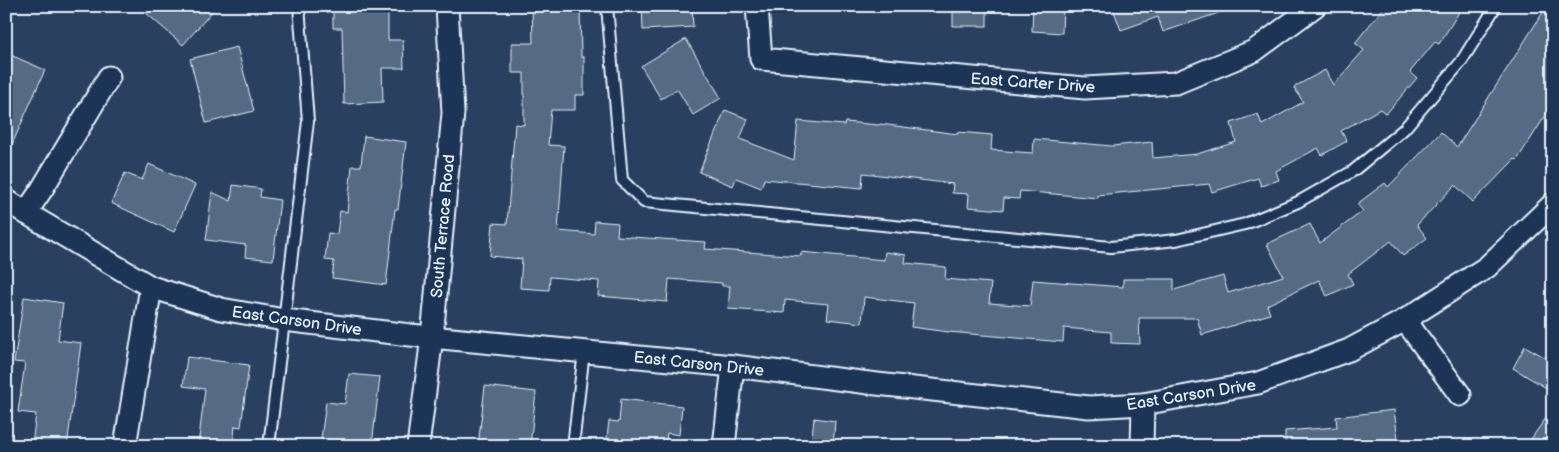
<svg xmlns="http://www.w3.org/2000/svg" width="1559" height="452" font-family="'Balsamiq Sans',sans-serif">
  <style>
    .building { fill: #556a83; stroke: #e8f1f8 }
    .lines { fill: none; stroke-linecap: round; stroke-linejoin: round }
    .lane-casing { stroke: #e8f1f8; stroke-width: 14 }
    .street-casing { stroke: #e8f1f8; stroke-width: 25 }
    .lane { stroke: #1d3557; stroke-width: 10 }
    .street { stroke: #1d3557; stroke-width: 21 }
    .labels { text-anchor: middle; stroke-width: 4; stroke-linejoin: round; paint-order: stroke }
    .street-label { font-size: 16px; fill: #e8f1f8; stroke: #1d3557 }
  </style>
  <rect width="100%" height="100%" fill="#294061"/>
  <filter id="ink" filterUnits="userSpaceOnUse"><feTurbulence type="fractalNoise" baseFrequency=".02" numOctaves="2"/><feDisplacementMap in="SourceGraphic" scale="10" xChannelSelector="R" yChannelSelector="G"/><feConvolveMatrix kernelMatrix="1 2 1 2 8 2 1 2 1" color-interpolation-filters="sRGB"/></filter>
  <g filter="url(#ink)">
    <g class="building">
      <path d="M 138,6 L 217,6 L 183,45 Z"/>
      <path d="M 333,6 L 388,6 L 388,40 L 403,40 L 404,68 L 382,68 L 383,102 L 344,104 L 342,28 L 333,28 Z"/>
      <path d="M 532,6 L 580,6 L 581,57 L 584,57 L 584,95 L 575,95 L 575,110 L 551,110 L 548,145 L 564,146 L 558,231 L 594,234 L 595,221 L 618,223 L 617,236 L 706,242 L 705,249 L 801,256 L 801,252 L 884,260 L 885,252 L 906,255 L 905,263 L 946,267 L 945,279 L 991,283 L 989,303 L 1030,306 L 1033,280 L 1123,287 L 1123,279 L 1174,279 L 1174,290 L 1223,276 L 1228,293 L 1283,276 L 1267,244 L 1310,224 L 1320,243 L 1363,211 L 1357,204 L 1385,183 L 1388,187 L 1441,132 L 1457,147 L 1547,6 L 1553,6 L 1553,104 L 1517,160 L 1515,159 L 1473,202 L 1455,185 L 1417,225 L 1427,238 L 1403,256 L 1391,241 L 1348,274 L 1353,284 L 1327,296 L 1319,280 L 1267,305 L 1270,314 L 1202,335 L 1197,318 L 1139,318 L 1140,344 L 1111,343 L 1111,332 L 1064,328 L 1063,342 L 948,332 L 911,327 L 914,303 L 864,297 L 862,323 L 827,319 L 829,304 L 785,300 L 784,313 L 728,309 L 730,286 L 722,286 L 722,283 L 669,279 L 667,302 L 598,296 L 599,281 L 550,277 L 549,290 L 520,288 L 522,259 L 490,256 L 493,223 L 507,224 L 515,124 L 524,125 L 524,73 L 512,73 L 512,43 L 533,43 Z"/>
      <path d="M 642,6 L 692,6 L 693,27 L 643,30 Z"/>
      <rect x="953" y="6" width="34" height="20"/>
      <path d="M 1033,6 L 1063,6 L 1062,33 L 1032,31 Z"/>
      <path d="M 1112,6 L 1230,6 L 1230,9 L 1163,32 L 1158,17 L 1121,30 Z"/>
      <path d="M 1385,6 L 1463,6 L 1439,44 L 1435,42 L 1410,72 L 1417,78 L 1386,114 L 1380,109 L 1341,131 L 1347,141 L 1322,155 L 1318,148 L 1276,171 L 1279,180 L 1261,186 L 1258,178 L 1212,192 L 1209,184 L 1098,195 L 1098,198 L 1020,191 L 1019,199 L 1004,198 L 1003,210 L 968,207 L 969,194 L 952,193 L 953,184 L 863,173 L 862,188 L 764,179 L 761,188 L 736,178 L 733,186 L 699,172 L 725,110 L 748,119 L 740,139 L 794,160 L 798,121 L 844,125 L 845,122 L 879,125 L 880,124 L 958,134 L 958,132 L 992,135 L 991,150 L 1033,153 L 1034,139 L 1112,146 L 1152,142 L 1153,158 L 1197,154 L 1236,142 L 1231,123 L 1258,114 L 1262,125 L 1303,102 L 1294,87 L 1325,70 L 1333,85 L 1364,50 L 1355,43 Z"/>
      <path d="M 686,39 L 721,98 L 693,115 L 677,89 L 661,99 L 641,66 Z"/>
      <path d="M 237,47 L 254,111 L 206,123 L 190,59 Z"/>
      <path d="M 6,53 L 45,70 L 6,158 Z"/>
      <path d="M 364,136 L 406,142 L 398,209 L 395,209 L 386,285 L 332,278 L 334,261 L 325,260 L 328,233 L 337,234 L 340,211 L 347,212 L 352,166 L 361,166 Z"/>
      <path d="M 149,164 L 195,185 L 174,232 L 111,203 L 125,173 L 142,180 Z"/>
      <path d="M 233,185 L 261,189 L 260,197 L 280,200 L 273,260 L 245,257 L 246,245 L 206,240 L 212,192 L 231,201 Z"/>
      <path d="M 24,297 L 63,303 L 58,340 L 81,343 L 67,446 L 32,444 L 36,414 L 18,412 L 25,363 L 14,362 Z"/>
      <path d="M 1525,346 L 1553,362 L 1553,392 L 1513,368 Z"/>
      <path d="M 187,357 L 249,365 L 241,427 L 235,426 L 233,446 L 198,446 L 205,389 L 183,386 Z"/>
      <path d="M 349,374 L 380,377 L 372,445 L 321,439 L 326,402 L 345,404 Z"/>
      <path d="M 485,386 L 536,392 L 530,446 L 478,446 Z"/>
      <path d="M 621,399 L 682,406 L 679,435 L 667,433 L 665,446 L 606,446 L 609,421 L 619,422 Z"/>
      <path d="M 1553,408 L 1553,446 L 1526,446 Z"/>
      <path d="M 1394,410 L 1399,446 L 1285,446 L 1285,431 L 1337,427 L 1336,417 Z"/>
      <path d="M 814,418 L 835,421 L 833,446 L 811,446 Z"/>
    </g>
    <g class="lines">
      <g class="lane-casing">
        <g id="lane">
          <path d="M 607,6 L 622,180 L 644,202 L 1111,247 L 1176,240 L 1245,224 L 1298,202 L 1353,171 L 1404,129 L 1461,62 L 1496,6"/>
          <path d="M 269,446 L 308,121 L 299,6"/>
          <path d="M 573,446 L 584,351"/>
        </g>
      </g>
      <g class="street-casing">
        <g id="street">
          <path d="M 757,6 L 761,59 L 1085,88 L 1176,83 L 1254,51 L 1315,6"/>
          <path d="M 6,200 L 26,213 L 151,287 L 221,309 L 284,320 L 410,335 L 733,366 L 877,384 L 1089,407 L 1143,404 L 1258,383 L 1349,350 L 1405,320 L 1487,267 L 1553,204"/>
          <path d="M 26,213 L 42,189 L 109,77"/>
          <path d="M 1405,320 L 1460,395"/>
          <path d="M 125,446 L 151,287"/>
          <path d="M 418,446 L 432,337 L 453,113 L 447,6"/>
          <path d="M 724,446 L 733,366"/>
          <path d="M 1142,446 L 1143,404"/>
        </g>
      </g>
      <use href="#lane" class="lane"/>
      <use href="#street" class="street"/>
    </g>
  </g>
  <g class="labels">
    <g class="street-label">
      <text transform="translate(1033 82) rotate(4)" y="6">East Carter Drive</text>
      <text transform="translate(442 226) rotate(-85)" y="6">South Terrace Road</text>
      <text transform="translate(297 320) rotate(8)" y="6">East Carson Drive</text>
      <text transform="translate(699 363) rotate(6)" y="6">East Carson Drive</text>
      <text transform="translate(1191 394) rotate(-9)" y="6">East Carson Drive</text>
    </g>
  </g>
  <rect width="1559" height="452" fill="none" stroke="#1d3557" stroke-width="25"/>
  <rect x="12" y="12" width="1534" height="427" fill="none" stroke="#e8f1f8" stroke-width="2" filter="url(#ink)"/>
</svg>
